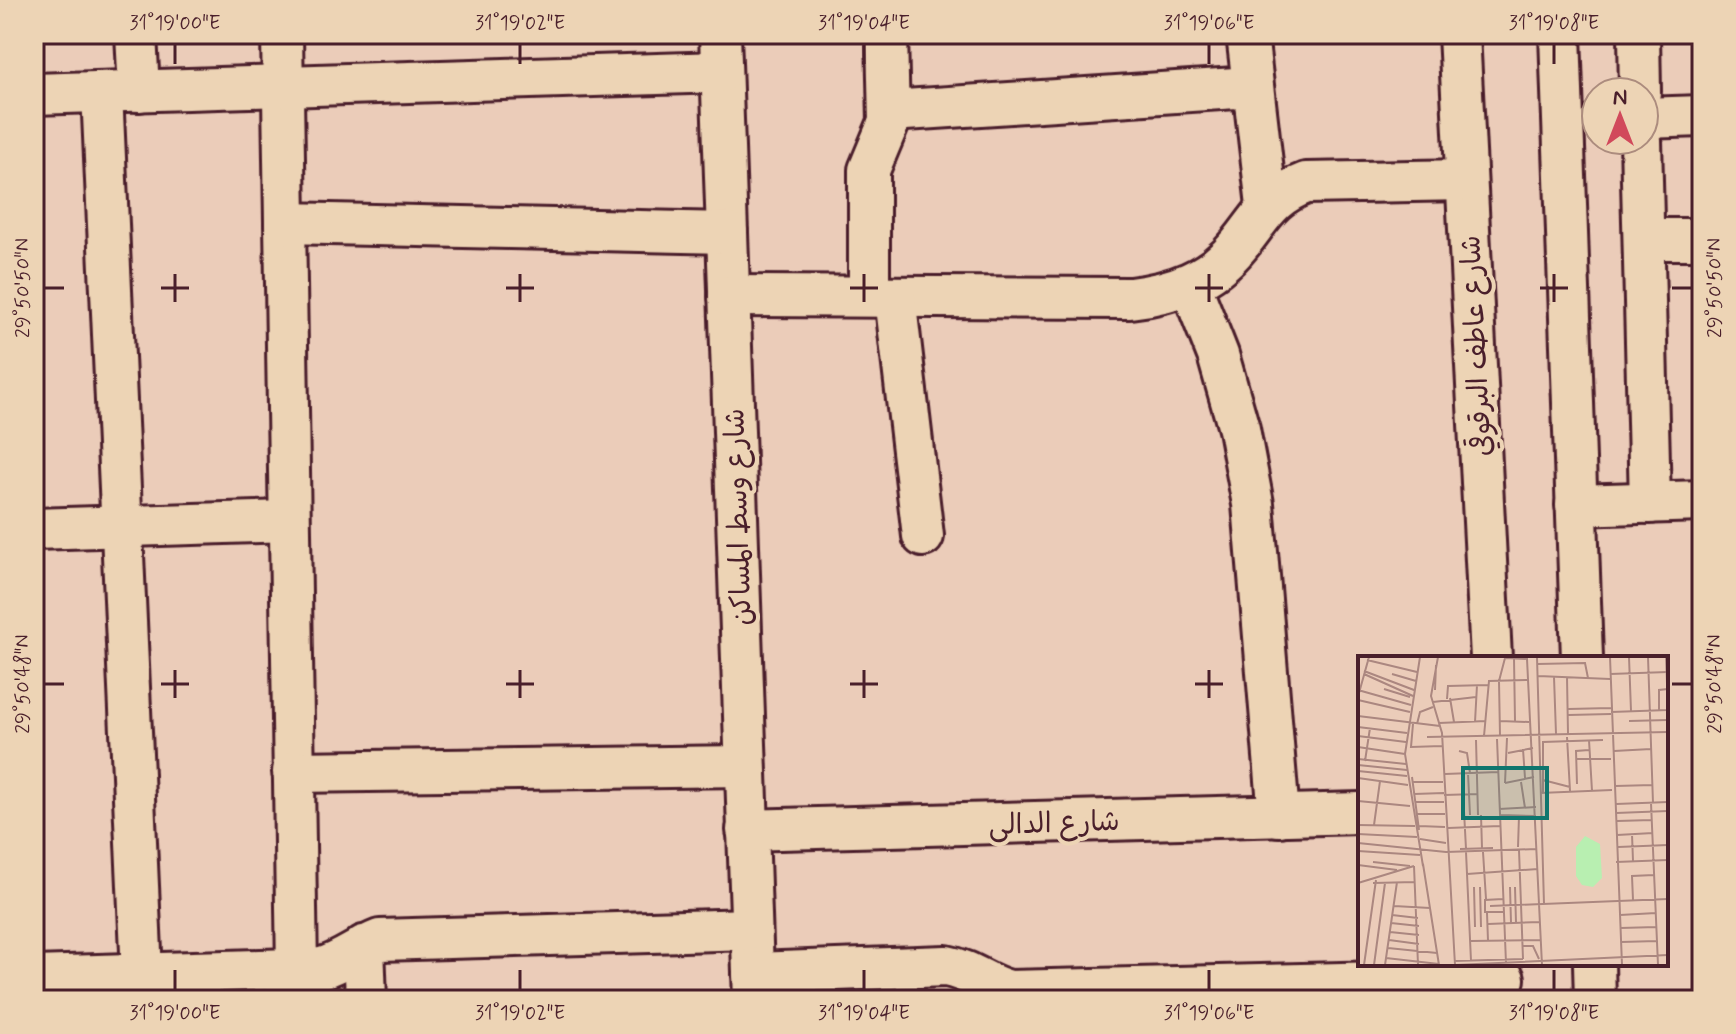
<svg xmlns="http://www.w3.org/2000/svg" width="1736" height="1034" font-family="Mynerve,'Playpen Sans Arabic',sans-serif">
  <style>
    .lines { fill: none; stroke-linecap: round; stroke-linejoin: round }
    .street-casing { stroke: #4a1f2b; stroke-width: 46 }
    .street { stroke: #edd4b5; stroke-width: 40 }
    .ticks { fill: none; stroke: #4a1f2b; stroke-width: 3 }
    .labels { text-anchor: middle; stroke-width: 8; stroke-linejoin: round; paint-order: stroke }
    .street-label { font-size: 28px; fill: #4a1f2b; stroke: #edd4b5 }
    .inset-road { fill: none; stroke: #ab8780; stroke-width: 2 }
    .view { fill: #0f766e; fill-opacity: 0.15; stroke: #0f766e; stroke-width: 4 }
    .inset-edge { fill: none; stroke: #4a1f2b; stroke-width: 4 }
    .neatline { fill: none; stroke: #4a1f2b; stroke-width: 3 }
    .ticks-label { font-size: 20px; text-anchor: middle; fill: #4a1f2b }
  </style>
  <rect width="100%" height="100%" fill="#ebccb9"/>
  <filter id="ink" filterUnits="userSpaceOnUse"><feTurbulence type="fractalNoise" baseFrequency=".0125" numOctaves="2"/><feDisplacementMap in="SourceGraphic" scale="16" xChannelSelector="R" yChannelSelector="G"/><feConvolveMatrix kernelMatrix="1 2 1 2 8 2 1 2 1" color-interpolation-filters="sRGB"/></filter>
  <g filter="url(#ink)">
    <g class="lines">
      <g class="street-casing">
        <g id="street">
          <path d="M 136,34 L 139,91"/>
          <path d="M 282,34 L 297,969"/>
          <path d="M 720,34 L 754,1000"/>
          <path d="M 1247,34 L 1267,206"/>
          <path d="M 1459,34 L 1491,658"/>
          <path d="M 1560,34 L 1582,658"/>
          <path d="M 1639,34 L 1640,92"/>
          <path d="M 102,92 L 142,974"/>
          <path d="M 34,94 L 721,72"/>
          <path d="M 890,111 L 1251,87"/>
          <path d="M 1644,118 L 1702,116"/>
          <path d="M 1641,140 L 1650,503"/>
          <path d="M 285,223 L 727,233"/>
          <path d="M 1644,239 L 1702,239"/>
          <path d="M 1190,284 L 1218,355 L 1239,429 L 1253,504 L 1279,816"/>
          <path d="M 729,296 L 1130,298 C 1173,293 1211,280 1239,245 C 1263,216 1269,197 1306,183 L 1466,180"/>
          <path d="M 869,296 L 869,170 L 889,122 L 887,34"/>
          <path d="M 895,297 L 923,536"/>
          <path d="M 1576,505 L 1702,501"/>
          <path d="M 34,529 L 289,521"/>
          <path d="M 293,772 L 745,766"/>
          <path d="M 747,830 L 1360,813"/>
          <path d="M 364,946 L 366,1000"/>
          <path d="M 1594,964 L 1595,1000"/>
          <path d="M 753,973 L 946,966 C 973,971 985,985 1009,991 L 1504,979"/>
          <path d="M 34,977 L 322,968 C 343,962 359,948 380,940 L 751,929"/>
        </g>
      </g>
      <use href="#street" class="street"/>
    </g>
  </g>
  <path class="ticks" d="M 175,44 L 175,64M 520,44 L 520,64M 864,44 L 864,64M 1209,44 L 1209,64M 1554,44 L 1554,64M 175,274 L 175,302M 520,274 L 520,302M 864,274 L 864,302M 1209,274 L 1209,302M 1554,274 L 1554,302M 44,288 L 64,288M 161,288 L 189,288M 506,288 L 534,288M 850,288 L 878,288M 1195,288 L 1223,288M 1540,288 L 1568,288M 1672,288 L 1692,288M 175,670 L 175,698M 520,670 L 520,698M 864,670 L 864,698M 1209,670 L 1209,698M 44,684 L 64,684M 161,684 L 189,684M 506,684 L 534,684M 850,684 L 878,684M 1195,684 L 1223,684M 1672,684 L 1692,684M 175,970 L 175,990M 520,970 L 520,990M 864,970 L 864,990M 1209,970 L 1209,990M 1554,970 L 1554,990"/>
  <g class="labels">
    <g class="street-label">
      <text transform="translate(1475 346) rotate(-93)" y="10">شارع عاطف البرقوقي</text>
      <text transform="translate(737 517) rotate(-92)" y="10">شارع وسط المساكن</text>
      <text transform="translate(1054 822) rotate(-2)" y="10">شارع الدالى</text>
    </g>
  </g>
  <g transform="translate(1358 656)">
    <rect width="310" height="310" fill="#ebccb9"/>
    <path d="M 227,180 L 242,188 L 244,222 L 235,231 L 224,229 L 218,220 L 218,191 Z" fill="#b8efb1"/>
    <path class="inset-road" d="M 62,1 L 47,98 L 65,210M 80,1 L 73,40 L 84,77 L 97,309M 179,1 L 186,248M 252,1 L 264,309M 271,1 L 273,55M 290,1 L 295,147M 308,1 L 310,54M 156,2 L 157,65M 9,4 L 59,16M 179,8 L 227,7 L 230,22M 6,15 L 56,34M 6,18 L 55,40M 34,18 L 58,25M 252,18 L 310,16M 180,20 L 252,23M 196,21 L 198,78M 209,21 L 210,78M 141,25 L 147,2 L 169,3 L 184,309M 141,25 L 142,80M 26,33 L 52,41M 0,34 L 53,49M 77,34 L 78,9M 1,37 L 11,1M 92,42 L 96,66M 89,43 L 90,30 L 130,29M 0,44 L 52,56M 75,46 L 118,41M 210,53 L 253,52M 301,54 L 301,34 L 310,33M 253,56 L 310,54M 210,59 L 253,58M 0,60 L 82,70M 142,65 L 171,66M 271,65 L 310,64M 117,66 L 119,29M 81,67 L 128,65M 55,68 L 53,91 L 84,90M 59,68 L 62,56 L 75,51M 0,71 L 49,77M 0,80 L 48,86M 126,80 L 131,25 L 170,24M 69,81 L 310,76M 209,81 L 212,135M 139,83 L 148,307M 118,84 L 120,159M 231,84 L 234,135M 0,91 L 47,98M 165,93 L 167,122M 101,95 L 109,97 L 112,117M 256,95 L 293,93M 150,97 L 175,92M 0,103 L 48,108M 218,103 L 253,103M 7,105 L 12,72M 0,109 L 49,114M 0,115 L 49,120M 104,117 L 108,193M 110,117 L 112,159M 87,118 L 140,116M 54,121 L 61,174M 0,122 L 50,129M 185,124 L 212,131M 55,126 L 85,126M 163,126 L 167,152M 147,127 L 149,82M 147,127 L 176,121M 219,128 L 218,95 L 231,94M 257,130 L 295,129M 182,137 L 254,134M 185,137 L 185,86 L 245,84M 56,138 L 86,137M 86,139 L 119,138M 0,145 L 52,150M 57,146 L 86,146M 293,147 L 300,309M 258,148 L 310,146M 141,153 L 178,151M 258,157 L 310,155M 59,158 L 87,158M 123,159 L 124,192M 142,159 L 178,160M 259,165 L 294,164M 0,169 L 57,170M 16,169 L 22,125M 61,170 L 87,171M 90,172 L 142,170M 0,178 L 59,181M 274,178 L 275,205M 259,179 L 295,177M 62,183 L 88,187M 0,187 L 88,196 L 179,193M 160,191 L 161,160M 260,191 L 310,189M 102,193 L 135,192M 161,194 L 165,303M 0,195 L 62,199M 108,196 L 113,305M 125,196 L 128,243M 15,206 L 52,210M 258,206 L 310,204M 65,208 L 81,309M 0,209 L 39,214M 56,210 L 60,309M 109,218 L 180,213M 0,227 L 56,210M 15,227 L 57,226M 116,231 L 117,271M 122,231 L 123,271M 152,231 L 153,267M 157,231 L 158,267M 145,243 L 127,244 L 127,256 L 145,256M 275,244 L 274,220 L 296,219M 36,250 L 72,252M 132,250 L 310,243M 129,257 L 130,285M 34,259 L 60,262M 262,259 L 298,257M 33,267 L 61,270M 130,268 L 182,266M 262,272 L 299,271M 32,276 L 61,279M 31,284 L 61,288M 112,285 L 183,284M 263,286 L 299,285M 164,290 L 175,290 L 181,303M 30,292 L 79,297M 28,302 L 81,308M 96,305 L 165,303M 6,309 L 18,224M 16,309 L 27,227M 27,309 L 39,226M 97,309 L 310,299"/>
    <path class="view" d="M 105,112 L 189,112 L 189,162 L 105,162 Z"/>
    <rect width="310" height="310" class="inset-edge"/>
  </g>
  <rect width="1736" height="1034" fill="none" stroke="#edd4b5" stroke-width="88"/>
  <g transform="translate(1620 116)"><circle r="38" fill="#edd4b5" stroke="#ac8c7e" stroke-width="2"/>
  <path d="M0-6L14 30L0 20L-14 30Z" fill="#d1495b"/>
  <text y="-12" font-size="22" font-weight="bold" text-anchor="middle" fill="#4a1f2b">N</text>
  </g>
  <rect x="44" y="44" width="1648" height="946" class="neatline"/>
  <g class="ticks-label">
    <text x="175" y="29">31°19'00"E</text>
    <text x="520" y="29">31°19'02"E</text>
    <text x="864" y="29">31°19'04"E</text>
    <text x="1209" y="29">31°19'06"E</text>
    <text x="1554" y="29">31°19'08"E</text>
    <text transform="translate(22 288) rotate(-90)" y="7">29°50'50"N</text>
    <text transform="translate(1714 288) rotate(-90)" y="7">29°50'50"N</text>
    <text transform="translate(22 684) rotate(-90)" y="7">29°50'48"N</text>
    <text transform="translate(1714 684) rotate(-90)" y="7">29°50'48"N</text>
    <text x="175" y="1019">31°19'00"E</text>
    <text x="520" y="1019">31°19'02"E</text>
    <text x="864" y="1019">31°19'04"E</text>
    <text x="1209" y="1019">31°19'06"E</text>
    <text x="1554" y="1019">31°19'08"E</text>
  </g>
</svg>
